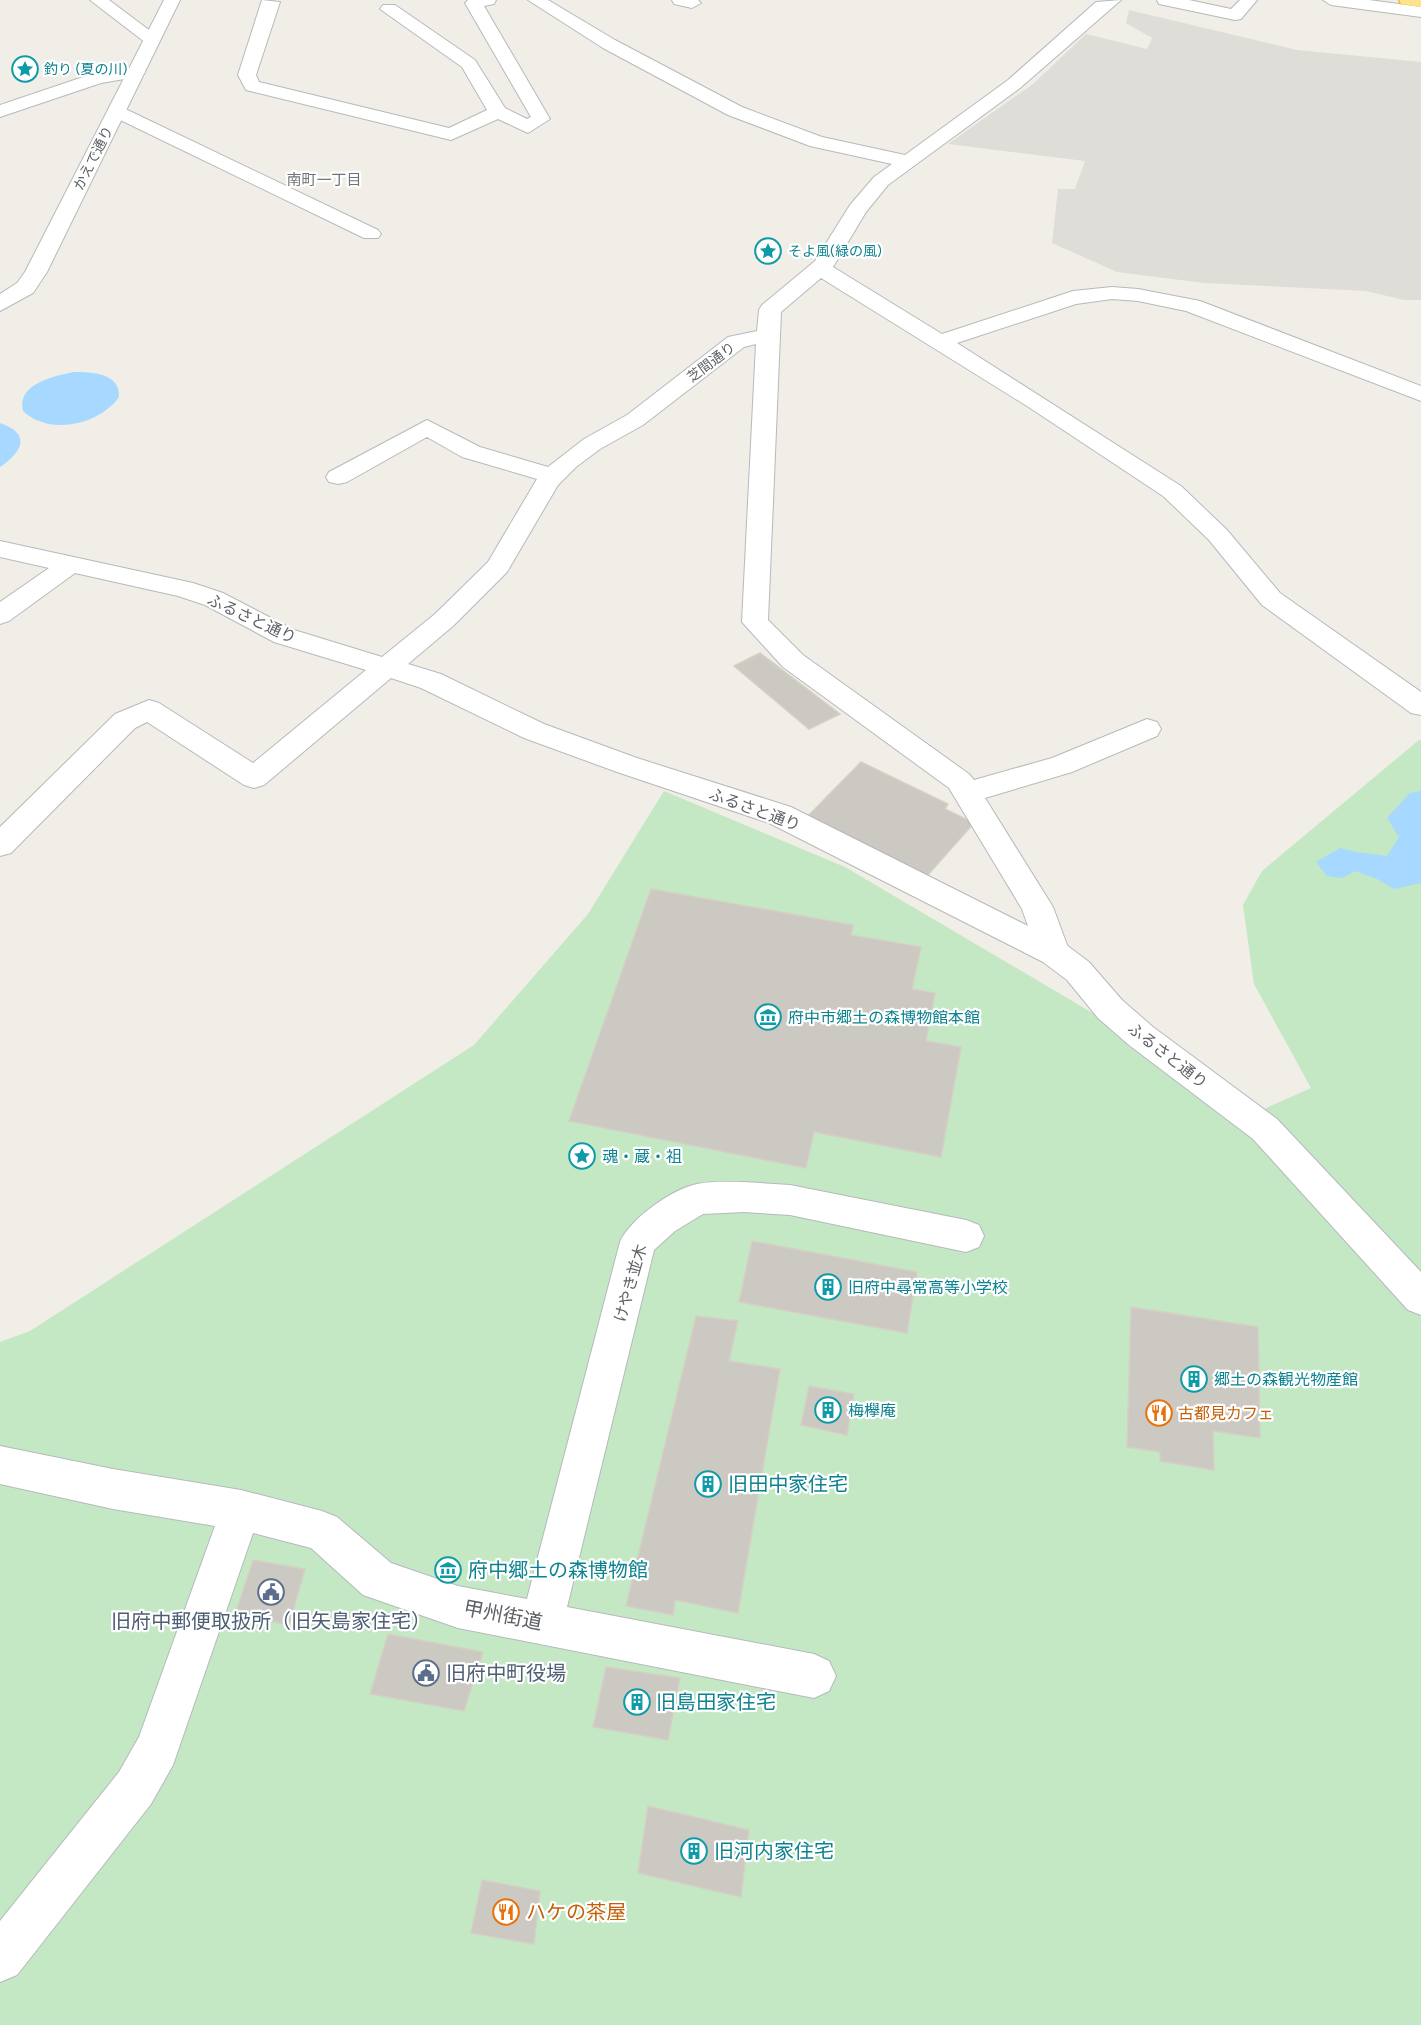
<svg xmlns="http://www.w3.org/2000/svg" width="1421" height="2025" font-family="Figtree,'Noto Sans JP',sans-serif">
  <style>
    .industrial { fill: #dfddd8 }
    .green { fill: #c3e8c3 }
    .water { fill: #a7d8ff }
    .building { fill: #ccc9c3; stroke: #d5d0c4; stroke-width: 1.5 }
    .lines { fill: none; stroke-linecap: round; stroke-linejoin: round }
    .street-casing { stroke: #b6b9bd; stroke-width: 2 }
    .secondary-casing { stroke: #b5b9be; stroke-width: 2 }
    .highway-casing { stroke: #f6ab00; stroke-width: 2 }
    .street { fill: #fff; fill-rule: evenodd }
    .secondary { fill: #fff; fill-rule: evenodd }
    .highway { fill: #fee38f; fill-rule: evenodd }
    .labels { text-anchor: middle; stroke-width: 4.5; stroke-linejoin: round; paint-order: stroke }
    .far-culture-label { font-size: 14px; fill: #0d838f; stroke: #fff; text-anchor: start }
    .far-street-label { font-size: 14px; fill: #5e6267; stroke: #fff }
    .far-neighbourhood-label { font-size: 15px; fill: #6f7479; stroke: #fff }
    .street-label { font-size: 16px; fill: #5e6267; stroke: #fff }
    .culture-label { font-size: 16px; fill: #0d838f; stroke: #fff; text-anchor: start }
    .food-label { font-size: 16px; fill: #c56008; stroke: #fff; text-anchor: start }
    .near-culture-label { font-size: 20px; fill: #0d838f; stroke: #fff; text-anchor: start }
    .near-street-label { font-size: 20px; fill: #5e6267; stroke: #fff }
    .near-service-label { font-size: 20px; fill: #4e5e75; stroke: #fff }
    .near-food-label { font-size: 20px; fill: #c56008; stroke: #fff; text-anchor: start }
  </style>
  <rect width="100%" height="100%" fill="#f0eee6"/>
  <path class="industrial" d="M 1129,10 L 1297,50 L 1421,62 L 1421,300 L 1404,300 L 1366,291 L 1204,283 L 1117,272 L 1052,243 L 1058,189 L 1075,189 L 1085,161 L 948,144 L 1033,84 L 1086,34 L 1147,49 L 1152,38 L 1126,23 Z"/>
  <path class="green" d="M 1419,740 L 1421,740 L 1421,2025 L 0,2025 L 0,1342 L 30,1331 L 474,1045 L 588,914 L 664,791 L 845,867 L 1118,1028 L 1235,1122 L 1311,1088 L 1254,984 L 1243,905 L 1262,871 Z"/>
  <g class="water">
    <path d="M 74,372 C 92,372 120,373 119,397 C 99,425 49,436 23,411 C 16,384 54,376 74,372 Z"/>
    <path d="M 0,423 C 32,434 22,452 0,467 Z"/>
    <path d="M 1421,791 L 1421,883 L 1394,889 L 1377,879 L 1355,871 L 1343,878 L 1327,876 L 1316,862 L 1340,848 L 1356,852 L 1387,856 L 1399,837 L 1387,818 L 1410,793 Z"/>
  </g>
  <g class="building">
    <path d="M 760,653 L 840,714 L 809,729 L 734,666 Z"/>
    <path d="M 861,762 L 948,804 L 945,809 L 974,823 L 926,877 L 807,817 Z"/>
    <path d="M 651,889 L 853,925 L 851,935 L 921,947 L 912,989 L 935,993 L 926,1041 L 961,1047 L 941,1157 L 814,1132 L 806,1168 L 569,1121 Z"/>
    <path d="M 752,1241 L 917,1272 L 907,1333 L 739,1302 Z"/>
    <path d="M 1131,1307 L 1258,1327 L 1260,1438 L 1213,1431 L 1214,1470 L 1160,1461 L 1160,1452 L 1127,1447 Z"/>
    <path d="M 696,1316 L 738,1321 L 729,1361 L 780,1369 L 738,1613 L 675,1600 L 673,1615 L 626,1606 Z"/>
    <path d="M 809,1386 L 854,1394 L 847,1435 L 801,1425 Z"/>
    <path d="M 253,1560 L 305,1569 L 289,1625 L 235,1615 Z"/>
    <path d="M 388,1634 L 483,1652 L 464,1711 L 370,1694 Z"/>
    <path d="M 606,1667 L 680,1678 L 668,1740 L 593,1727 Z"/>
    <path d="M 648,1806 L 749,1830 L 741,1897 L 638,1873 Z"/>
    <path d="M 482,1880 L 540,1891 L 534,1944 L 471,1933 Z"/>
  </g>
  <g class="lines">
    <g class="street-casing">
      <g id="street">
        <path d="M 90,0 L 109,0 L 161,39 L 152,44 L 146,43 Z"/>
        <path d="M 262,0 L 280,2 L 256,75 L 259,82 L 449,128 L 487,110 L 462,67 L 380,9 L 383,5 L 395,5 L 475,60 L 505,108 L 527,119 L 531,117 L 465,3 L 468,0 L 496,0 L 494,4 L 484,6 L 550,119 L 528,133 L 498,119 L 451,140 L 246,90 L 238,75 Z"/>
        <path d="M 528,0 L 548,0 L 615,40 L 742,107 L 822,137 L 905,155 L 1008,80 L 1096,2 L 1121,0 L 1020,88 L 888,185 L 866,212 L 833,267 L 942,334 L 1073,291 L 1112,287 L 1138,289 L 1200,301 L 1421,386 L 1421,401 L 1186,311 L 1138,301 L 1112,299 L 1076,304 L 957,343 L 1181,486 L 1227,530 L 1280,593 L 1421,692 L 1421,715 L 1411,713 L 1262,605 L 1209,540 L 1163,496 L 1027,406 L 821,278 L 781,312 L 768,620 L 803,655 L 969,774 L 974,780 L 1052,758 L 1147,719 L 1157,722 L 1161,729 L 1157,736 L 1072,772 L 985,798 L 1053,907 L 1070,953 L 1065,962 L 1054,965 L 1043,962 L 769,823 L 617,772 L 524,738 L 421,688 L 391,678 L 264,785 L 254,788 L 244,785 L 147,722 L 135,728 L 11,853 L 0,856 L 0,827 L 115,714 L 149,700 L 159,703 L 253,763 L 366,670 L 274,642 L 205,605 L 178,596 L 75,573 L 9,621 L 0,624 L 0,602 L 49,568 L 0,557 L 0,541 L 193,583 L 223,593 L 294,630 L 382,657 L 435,614 L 488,562 L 537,479 L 462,457 L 427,437 L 347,482 L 338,484 L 329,482 L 326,477 L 329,472 L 427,420 L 480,447 L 548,467 L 584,439 L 627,415 L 728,337 L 757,331 L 759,310 L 762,305 L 815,261 L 850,205 L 874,177 L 892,164 L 810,146 L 728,115 L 603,48 ZM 756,344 L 742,622 L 783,667 L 949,788 L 1022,909 L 1028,926 L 791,807 L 637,758 L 544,724 L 441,674 L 408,664 L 453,626 L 507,572 L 558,485 L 576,467 L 600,449 L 643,425 L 744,347 Z"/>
        <path d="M 672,0 L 698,0 L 701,3 L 692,8 L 674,4 Z"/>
        <path d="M 1157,0 L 1189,0 L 1231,9 L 1240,0 L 1257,0 L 1241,19 L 1235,20 L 1159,4 Z"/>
        <path d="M 1323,0 L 1369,0 L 1421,7 L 1421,17 L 1331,5 Z"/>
        <path d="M 136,67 L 145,72 L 142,76 L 101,83 L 0,117 L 0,105 L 92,74 Z"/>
        <path d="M 117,105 L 378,230 L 381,234 L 378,238 L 364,238 L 110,115 L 108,111 Z"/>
        <path d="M 744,1182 L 790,1185 L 966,1220 L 979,1225 L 984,1236 L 979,1247 L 966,1252 L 790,1215 L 744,1212 L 703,1214 L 675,1231 L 654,1250 L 567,1607 L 814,1654 L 829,1661 L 836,1676 L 829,1691 L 814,1698 L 458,1628 L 363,1595 L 311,1548 L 253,1533 L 173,1765 L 151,1804 L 17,1975 L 0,1982 L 0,1921 L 119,1772 L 139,1737 L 215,1526 L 113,1509 L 0,1484 L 0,1446 L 113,1469 L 241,1490 L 322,1511 L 337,1517 L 391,1563 L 458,1586 L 527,1599 L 620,1242 C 630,1219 672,1189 697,1184 C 712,1181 729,1182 744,1182 Z"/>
      </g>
    </g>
    <g class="secondary-casing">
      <g id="secondary">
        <path d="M 164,0 L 180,0 L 47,272 L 33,293 L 0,311 L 0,294 L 17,283 L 25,272 Z"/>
        <path d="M 1054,941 L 1065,944 L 1089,962 L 1122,1000 L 1153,1027 L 1277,1119 L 1421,1272 L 1421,1315 L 1408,1310 L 1253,1139 L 1129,1045 L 1098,1018 L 1067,980 L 1043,962 L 1038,953 L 1043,944 Z"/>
      </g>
    </g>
    <g class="highway-casing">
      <path id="highway" d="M 1399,0 L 1421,0 L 1421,7 L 1401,4 Z"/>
    </g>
    <use href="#street" class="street"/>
    <use href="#secondary" class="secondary"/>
    <use href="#highway" class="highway"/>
  </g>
  <defs>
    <g id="sight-ring" transform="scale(1.35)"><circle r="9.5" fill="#fff" stroke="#0f9aa8" stroke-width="1.5"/><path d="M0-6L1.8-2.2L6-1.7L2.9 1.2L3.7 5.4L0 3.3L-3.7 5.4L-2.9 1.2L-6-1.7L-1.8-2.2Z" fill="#0f9aa8"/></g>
    <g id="museum-ring" transform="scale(1.35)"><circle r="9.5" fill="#fff" stroke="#0f9aa8" stroke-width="1.5"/><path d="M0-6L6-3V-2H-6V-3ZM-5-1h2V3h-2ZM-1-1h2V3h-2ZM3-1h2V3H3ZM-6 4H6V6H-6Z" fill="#0f9aa8"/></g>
    <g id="building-ring" transform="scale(1.35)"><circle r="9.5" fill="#fff" stroke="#0f9aa8" stroke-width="1.5"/><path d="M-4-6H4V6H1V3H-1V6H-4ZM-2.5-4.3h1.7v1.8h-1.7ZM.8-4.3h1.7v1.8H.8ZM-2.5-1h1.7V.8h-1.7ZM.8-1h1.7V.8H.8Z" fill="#0f9aa8"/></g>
    <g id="restaurant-ring" transform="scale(1.35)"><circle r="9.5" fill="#fff" stroke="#e8710a" stroke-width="1.5"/><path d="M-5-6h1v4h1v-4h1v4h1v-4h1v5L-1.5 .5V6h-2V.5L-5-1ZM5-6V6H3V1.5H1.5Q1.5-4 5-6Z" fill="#e8710a"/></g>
    <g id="civic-ring" transform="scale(1.35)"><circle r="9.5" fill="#fff" stroke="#5c6f8a" stroke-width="1.5"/><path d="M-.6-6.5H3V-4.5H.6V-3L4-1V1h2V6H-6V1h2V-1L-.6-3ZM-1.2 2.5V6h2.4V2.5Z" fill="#5c6f8a"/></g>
  </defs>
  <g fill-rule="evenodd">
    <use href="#sight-ring" x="25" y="69"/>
    <use href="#sight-ring" x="768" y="251"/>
    <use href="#museum-ring" x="768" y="1017"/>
    <use href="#sight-ring" x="582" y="1156"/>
    <use href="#building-ring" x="828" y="1287"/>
    <use href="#building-ring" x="1194" y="1379"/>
    <use href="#building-ring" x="828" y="1410"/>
    <use href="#restaurant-ring" x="1159" y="1413"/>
    <use href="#building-ring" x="708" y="1484"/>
    <use href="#museum-ring" x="448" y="1570"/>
    <use href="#civic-ring" x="271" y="1592"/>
    <use href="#civic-ring" x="426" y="1673"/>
    <use href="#building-ring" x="637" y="1702"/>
    <use href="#building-ring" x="694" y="1851"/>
    <use href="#restaurant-ring" x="506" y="1912"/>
  </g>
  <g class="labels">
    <g class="far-culture-label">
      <text x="44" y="74">釣り (夏の川)</text>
      <text x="788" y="256">そよ風(緑の風)</text>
    </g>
    <g class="far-street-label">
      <text transform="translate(93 158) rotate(-63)" y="5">かえで通り</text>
      <text transform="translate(711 362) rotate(-37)" y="5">芝間通り</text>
    </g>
    <g class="far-neighbourhood-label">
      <text x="324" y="185">南町一丁目</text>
    </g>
    <g class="street-label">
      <text transform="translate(252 618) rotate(25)" y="6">ふるさと通り</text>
      <text transform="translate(755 809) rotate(20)" y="6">ふるさと通り</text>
      <text transform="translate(1168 1055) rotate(38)" y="6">ふるさと通り</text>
      <text transform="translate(630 1283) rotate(-74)" y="6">けやき並木</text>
    </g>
    <g class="culture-label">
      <text x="788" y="1023">府中市郷土の森博物館本館</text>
      <text x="602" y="1162">魂・蔵・祖</text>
      <text x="848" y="1293">旧府中尋常高等小学校</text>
      <text x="1214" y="1385">郷土の森観光物産館</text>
      <text x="848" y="1416">梅欅庵</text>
    </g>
    <g class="food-label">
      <text x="1178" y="1419">古都見カフェ</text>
    </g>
    <g class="near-culture-label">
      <text x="728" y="1491">旧田中家住宅</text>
      <text x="468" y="1577">府中郷土の森博物館</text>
      <text x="656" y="1709">旧島田家住宅</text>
      <text x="714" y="1858">旧河内家住宅</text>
    </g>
    <g class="near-street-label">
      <text transform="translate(503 1615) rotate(11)" y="7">甲州街道</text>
    </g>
    <g class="near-service-label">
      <text x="271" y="1628">旧府中郵便取扱所（旧矢島家住宅）</text>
      <text x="446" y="1680" text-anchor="start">旧府中町役場</text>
    </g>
    <g class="near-food-label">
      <text x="526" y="1919">ハケの茶屋</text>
    </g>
  </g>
</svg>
